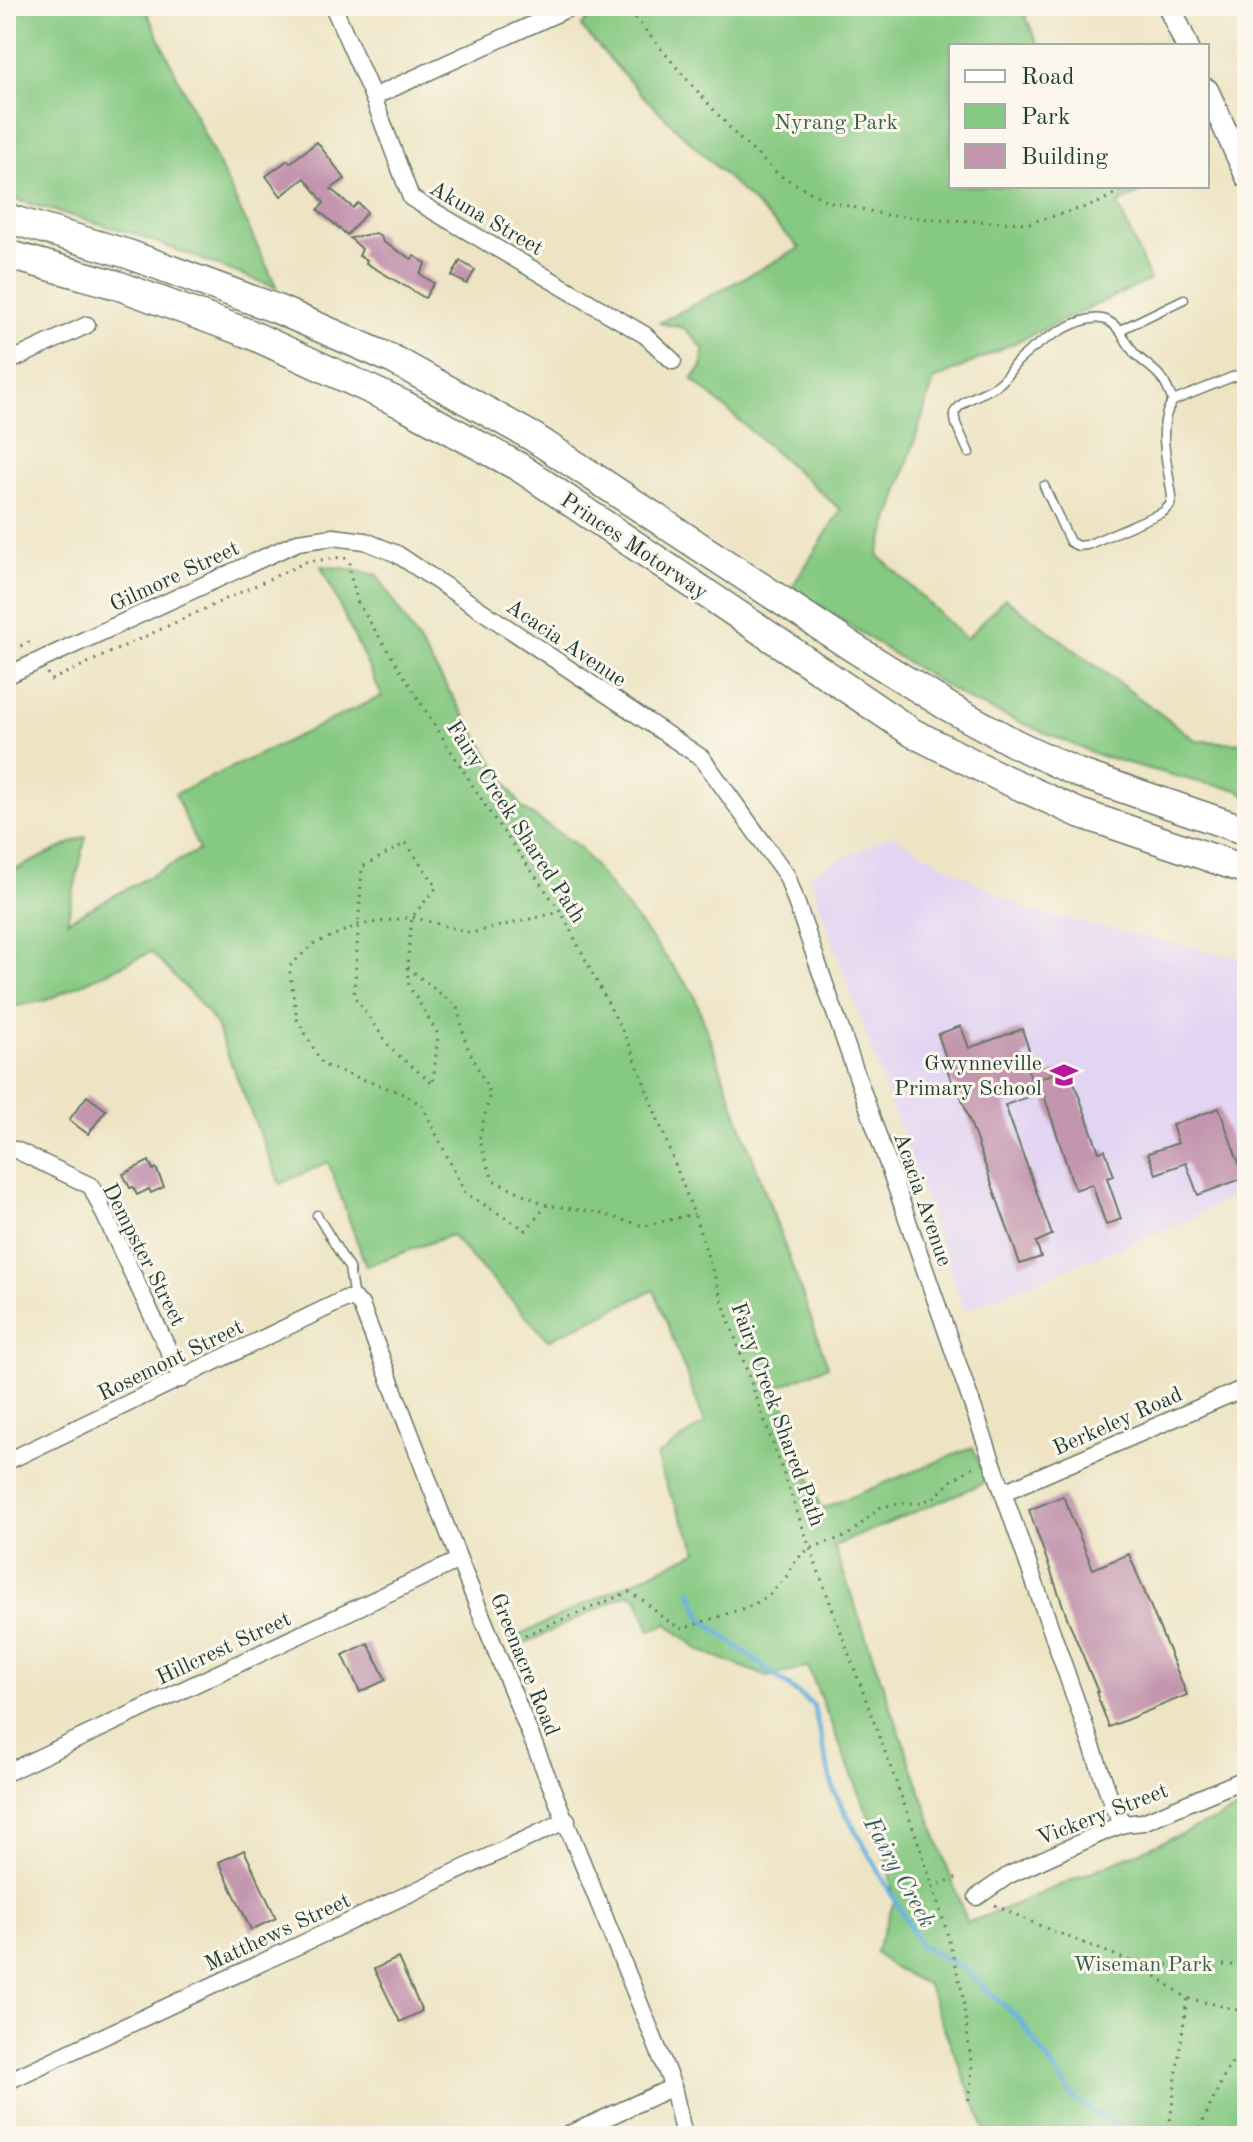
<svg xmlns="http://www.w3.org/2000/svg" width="1253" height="2142" font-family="'Old Standard TT',serif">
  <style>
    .built { fill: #e2d4f3 }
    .green { fill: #86c982; stroke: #52835b; stroke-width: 2 }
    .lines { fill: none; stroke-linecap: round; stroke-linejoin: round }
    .stream { stroke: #63b1dc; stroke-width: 5 }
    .building { fill: #c395ae }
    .lane-casing { stroke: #677766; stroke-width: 11 }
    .street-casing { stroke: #677766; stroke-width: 19 }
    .secondary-casing { stroke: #677766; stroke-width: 25 }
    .highway-casing { stroke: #677766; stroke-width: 31 }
    .path { stroke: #677766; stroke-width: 3; stroke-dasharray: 2 6; stroke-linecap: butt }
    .lane { stroke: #fff; stroke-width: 8 }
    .street { stroke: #fff; stroke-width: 16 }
    .secondary { stroke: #fff; stroke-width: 22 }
    .highway { stroke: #fff; stroke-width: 28 }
    .labels { text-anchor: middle; stroke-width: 6; stroke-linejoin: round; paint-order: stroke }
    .park-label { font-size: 22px; fill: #396048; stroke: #fbf7ec }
    .street-label { font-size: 22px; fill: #1f3d34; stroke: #fbf7ec }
    .poi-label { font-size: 22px; fill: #1f3d34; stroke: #fbf7ec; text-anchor: end }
    .water-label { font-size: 24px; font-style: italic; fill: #336066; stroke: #fbf7ec }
  </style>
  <rect width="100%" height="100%" fill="#fbf7ec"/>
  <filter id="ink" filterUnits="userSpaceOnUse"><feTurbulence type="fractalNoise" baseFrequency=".0125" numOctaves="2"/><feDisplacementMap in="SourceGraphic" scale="16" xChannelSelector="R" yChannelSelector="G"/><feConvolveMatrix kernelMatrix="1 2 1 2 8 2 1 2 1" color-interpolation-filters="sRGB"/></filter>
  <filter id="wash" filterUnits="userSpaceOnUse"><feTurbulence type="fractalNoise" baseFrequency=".006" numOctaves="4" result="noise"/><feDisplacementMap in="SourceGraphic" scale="32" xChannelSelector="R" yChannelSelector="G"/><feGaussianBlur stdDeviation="1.8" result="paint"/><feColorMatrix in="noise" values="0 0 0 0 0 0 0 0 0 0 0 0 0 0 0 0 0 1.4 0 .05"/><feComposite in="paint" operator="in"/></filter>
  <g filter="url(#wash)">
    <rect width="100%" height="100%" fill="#eee4c4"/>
    <path class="built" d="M 891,835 L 1027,910 L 1247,960 L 1247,1189 L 1181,1223 L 964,1310 L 809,874 Z"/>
    <g class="green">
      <path d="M 28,6 L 144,6 L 277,288 L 135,234 L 6,197 L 6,16 Z"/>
      <path d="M 590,6 L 1021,6 L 1039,46 L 951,46 L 951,186 L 1151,186 L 1118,204 L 1150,280 L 934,380 L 878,555 L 966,639 L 1005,598 L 1197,741 L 1247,743 L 1247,797 L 1238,790 L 1194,781 L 1098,755 L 972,702 L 887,650 L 792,587 L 841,510 L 692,379 L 702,367 L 703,348 L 684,328 L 659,323 L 800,248 L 643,96 L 581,27 L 590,15 Z"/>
      <path d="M 321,566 L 342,568 L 377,575 L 522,808 L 579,847 L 693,992 L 828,1366 L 778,1387 L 821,1509 L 973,1447 L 986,1482 L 834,1546 L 967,1923 L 1013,1905 L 1247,1806 L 1247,2136 L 988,2136 L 935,2006 L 928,1985 L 895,1969 L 875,1953 L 894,1902 L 888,1863 L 808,1667 L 768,1677 L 699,1650 L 667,1624 L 650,1631 L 637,1597 L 628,1594 L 521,1645 L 518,1636 L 698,1551 L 667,1487 L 656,1457 L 705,1423 L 654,1290 L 548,1340 L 451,1235 L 366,1266 L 328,1162 L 280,1184 L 214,1021 L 197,1000 L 151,952 L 47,1000 L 6,1008 L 6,874 L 86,836 L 67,921 L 199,850 L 175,794 L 382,696 Z"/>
    </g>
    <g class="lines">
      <path class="stream" d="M 690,1589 L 703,1620 L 813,1705 L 834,1792 L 920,1945 L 964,1969 L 1020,2020 L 1075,2100 L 1132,2136"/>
    </g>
    <g id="blocks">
      <g class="building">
        <path d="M 317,142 L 345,179 L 331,189 L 353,208 L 358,203 L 367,212 L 347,235 L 318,210 L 324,203 L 305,178 L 281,196 L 266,176 L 288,160 L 290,163 Z"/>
        <path d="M 376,233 L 381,236 L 383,242 L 412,259 L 414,256 L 426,263 L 420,274 L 434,283 L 425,298 L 366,263 L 367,260 L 359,256 L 362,249 L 350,238 Z"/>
        <path d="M 460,261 L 475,270 L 467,284 L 452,276 Z"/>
        <path d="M 961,1026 L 969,1048 L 1022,1029 L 1030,1053 L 1023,1056 L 1032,1081 L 1069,1068 L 1099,1152 L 1105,1150 L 1114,1176 L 1107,1178 L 1121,1219 L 1106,1225 L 1092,1184 L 1075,1190 L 1043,1092 L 1005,1105 L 1052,1235 L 1036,1242 L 1041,1257 L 1020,1264 L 957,1085 L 954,1086 L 944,1062 L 947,1061 L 938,1034 Z"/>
        <path d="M 87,1096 L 106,1110 L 88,1134 L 69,1120 Z"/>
        <path d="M 1219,1108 L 1244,1178 L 1198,1195 L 1186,1163 L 1156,1174 L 1148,1153 L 1178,1143 L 1172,1125 Z"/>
        <path d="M 149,1161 L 153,1170 L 156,1168 L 164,1187 L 151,1193 L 149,1189 L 137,1195 L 133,1187 L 130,1188 L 123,1174 Z"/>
        <path d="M 1063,1496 L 1093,1569 L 1129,1554 L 1187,1695 L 1109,1727 L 1096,1692 L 1098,1692 L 1068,1620 L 1029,1510 Z"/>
        <path d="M 368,1643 L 386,1680 L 360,1692 L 343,1655 Z"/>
        <path d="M 244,1850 L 276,1918 L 251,1930 L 219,1862 Z"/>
        <path d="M 398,1958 L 422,2011 L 400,2022 L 374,1969 Z"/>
      </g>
    </g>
  </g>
  <g filter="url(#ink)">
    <use href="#blocks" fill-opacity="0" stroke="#677766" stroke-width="2"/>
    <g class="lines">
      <g class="lane-casing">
        <g id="lane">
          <path d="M 1120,330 L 1184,299"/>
          <path d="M 969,453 L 956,424 L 954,413 C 965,396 985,395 1000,383 C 1008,376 1012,366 1020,359 C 1036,344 1086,309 1108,321 C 1122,328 1125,342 1135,354 C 1142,361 1151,367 1158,374 C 1166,382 1169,392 1173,401"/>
          <path d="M 1044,486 L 1070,542 L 1078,546 L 1087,545 L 1163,512 L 1170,505 L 1172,497 C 1169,470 1155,424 1173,401 L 1247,371"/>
          <path d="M 317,1215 L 349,1268 L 354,1299"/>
        </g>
      </g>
      <g class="street-casing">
        <g id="street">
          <path d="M 333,6 L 373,97 L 411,198 L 645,335 L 673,361"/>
          <path d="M 373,97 L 571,7"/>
          <path d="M 6,363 L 87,325"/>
          <path d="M 6,676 L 298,542 L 333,537 L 365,541 L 397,554 L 702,758 L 787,876 L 1114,1809 L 1124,1824"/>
          <path d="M 6,1151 L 16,1150 L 91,1186 L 182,1379"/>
          <path d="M 6,1462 L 345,1299 L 354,1299 L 361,1305 L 459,1560 L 648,2024 L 673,2087 L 684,2136"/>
          <path d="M 1004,1492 L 1247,1387"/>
          <path d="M 6,1773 L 459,1560"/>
          <path d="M 977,1897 L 1009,1875 L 1108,1830 L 1124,1824 L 1143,1822 L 1247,1778"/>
          <path d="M 6,2082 L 567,1820"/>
          <path d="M 566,2136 L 673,2087"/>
        </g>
      </g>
      <g class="secondary-casing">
        <g id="secondary">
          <path d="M 1169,6 L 1187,46"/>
          <path d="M 1207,90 L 1247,177"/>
        </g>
      </g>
      <g class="highway-casing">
        <g id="highway">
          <path d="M 6,218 L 128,254 L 277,309 L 394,360 L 533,437 L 852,647 L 947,706 L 1016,744 L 1078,773 L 1247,831"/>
          <path d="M 6,254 L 117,285 L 250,334 L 404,405 L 519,467 L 913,733 L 1000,777 L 1079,813 L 1247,870"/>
        </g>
      </g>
      <g class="path">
        <path d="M 624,6 L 632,14 L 683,75 L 737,136 L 779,175 L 827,201 L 886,215 L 941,220 L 1029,223 L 1096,204 L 1129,186"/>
        <path d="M 6,653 L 31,641 L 33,644"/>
        <path d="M 47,673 L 51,680 L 306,562 L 343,557 L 350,561 L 350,574 L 358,603 L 490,813 L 561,912 L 630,1046 L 694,1214 L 727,1315 L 810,1548 L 920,1847 L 946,1929 L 962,1991 L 972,2070 L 968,2105"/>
        <path d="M 407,967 L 409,986 L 438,1034 L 433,1084 L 392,1050 L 354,996 L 362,867 L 406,843 L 437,887 L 412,917 L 407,967 L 457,1007 L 466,1044 L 490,1093 L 479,1140 L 493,1180 L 547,1205 L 595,1212 L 644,1226 L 694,1214"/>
        <path d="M 547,1205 L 526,1230 L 465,1193 L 422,1105 L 401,1093 L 323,1065 L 297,1019 L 289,967 L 313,944 L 358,925 L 412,917 L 471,933 L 560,912"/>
        <path d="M 510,1641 L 629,1592 L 644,1601 L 663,1618 L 682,1629 L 753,1605 L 770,1594 L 786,1577 L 797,1559 L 810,1548 L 847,1536 L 881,1507 L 903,1503 L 921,1503 L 936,1496 L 951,1481 L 978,1464"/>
        <path d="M 932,1887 L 956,1878"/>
        <path d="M 995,1905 L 1038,1925 L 1140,1965 L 1187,1998 L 1247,2012"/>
        <path d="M 1143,1965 L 1247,1965"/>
        <path d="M 1168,2136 L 1187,1998"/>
        <path d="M 1196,2136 L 1227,2070 L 1247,2042"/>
      </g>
      <use href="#lane" class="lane"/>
      <use href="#street" class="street"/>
      <use href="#secondary" class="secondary"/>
      <use href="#highway" class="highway"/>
    </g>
  </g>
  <defs>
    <g id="school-bare" transform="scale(2.16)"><path d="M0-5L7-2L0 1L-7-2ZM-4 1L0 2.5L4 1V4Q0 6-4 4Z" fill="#b5179e" stroke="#fbf7ec" stroke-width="2.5" paint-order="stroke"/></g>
  </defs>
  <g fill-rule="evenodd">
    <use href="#school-bare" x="1064" y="1075"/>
  </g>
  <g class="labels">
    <g class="park-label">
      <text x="836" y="129">Nyrang Park</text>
      <text x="1143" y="1971">Wiseman Park</text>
    </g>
    <g class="street-label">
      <text transform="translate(487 217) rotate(30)" y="8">Akuna Street</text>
      <text transform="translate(635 545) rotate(34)" y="8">Princes Motorway</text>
      <text transform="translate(174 575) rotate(-25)" y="8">Gilmore Street</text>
      <text transform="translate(567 642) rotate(34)" y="8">Acacia Avenue</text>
      <text transform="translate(517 821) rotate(57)" y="8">Fairy Creek Shared Path</text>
      <text transform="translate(924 1199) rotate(71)" y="8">Acacia Avenue</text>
      <text transform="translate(145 1254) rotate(63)" y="8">Dempster Street</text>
      <text transform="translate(170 1359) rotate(-26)" y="8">Rosemont Street</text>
      <text transform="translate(779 1414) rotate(70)" y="8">Fairy Creek Shared Path</text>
      <text transform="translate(1117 1420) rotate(-24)" y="8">Berkeley Road</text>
      <text transform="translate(223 1647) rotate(-25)" y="8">Hillcrest Street</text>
      <text transform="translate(526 1664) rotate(68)" y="8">Greenacre Road</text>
      <text transform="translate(1102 1813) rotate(-21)" y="8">Vickery Street</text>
      <text transform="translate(277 1931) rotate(-25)" y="8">Matthews Street</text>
    </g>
    <g class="poi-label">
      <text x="1042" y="1070">Gwynneville<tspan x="1042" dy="25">Primary School</tspan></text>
    </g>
    <g class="water-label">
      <text transform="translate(900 1872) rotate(61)" y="8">Fairy Creek</text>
    </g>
  </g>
  <rect width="1253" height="2142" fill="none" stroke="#fbf7ec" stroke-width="32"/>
  <rect x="949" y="44" width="260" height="144" fill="#fbf7ec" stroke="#a3ada2" stroke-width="2"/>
  <rect x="965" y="70" width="40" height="12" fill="#ffffff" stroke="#a3ada2" stroke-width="2"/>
  <text x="1021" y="84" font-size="24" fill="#1f3d34">Road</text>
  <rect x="965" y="104" width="40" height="24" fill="#86c982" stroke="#a3ada2" stroke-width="2"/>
  <text x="1021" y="124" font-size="24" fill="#1f3d34">Park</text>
  <rect x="965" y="144" width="40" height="24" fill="#c395ae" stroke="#a3ada2" stroke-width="2"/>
  <text x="1021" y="164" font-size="24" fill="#1f3d34">Building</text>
</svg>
